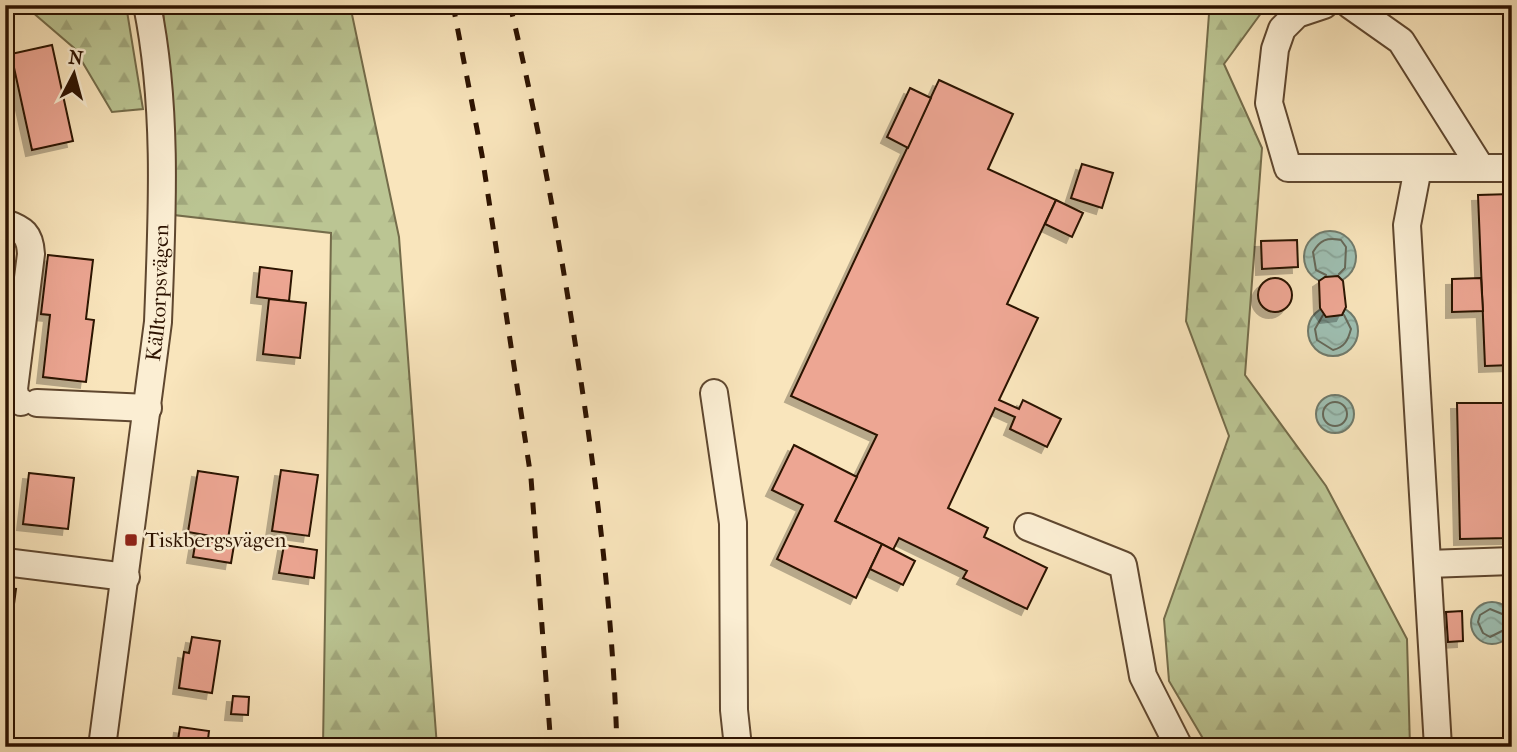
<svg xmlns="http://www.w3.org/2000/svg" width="1517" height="752" font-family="'IM FELL French Canon',serif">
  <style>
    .forest { fill: url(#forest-firs); stroke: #746c4a; stroke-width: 2 }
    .water { fill: url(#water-waves); stroke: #707a6b; stroke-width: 2 }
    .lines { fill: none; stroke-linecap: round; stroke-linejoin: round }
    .shore { stroke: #656859; stroke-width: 2 }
    .building { fill: #eda693; stroke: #2c1200; stroke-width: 2; filter: url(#shadow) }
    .minor-casing { stroke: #5f472f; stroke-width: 30 }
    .minor { stroke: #fbeed3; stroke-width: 26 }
    .rail { stroke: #2c1200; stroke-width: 5; stroke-dasharray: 12 12; stroke-linecap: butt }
    .poi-dot { fill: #8f2418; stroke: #fbeed3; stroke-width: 2.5 }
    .labels { text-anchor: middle; stroke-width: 5; stroke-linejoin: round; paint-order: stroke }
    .street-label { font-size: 21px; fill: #2c1200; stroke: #fbeed3 }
    .poi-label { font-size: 21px; fill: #2c1200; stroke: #fbeed3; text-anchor: start }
  </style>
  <defs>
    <pattern id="forest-firs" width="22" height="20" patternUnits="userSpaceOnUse" patternTransform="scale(1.75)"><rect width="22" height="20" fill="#bbc593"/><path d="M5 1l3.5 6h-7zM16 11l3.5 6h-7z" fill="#a1a87d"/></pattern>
    <pattern id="water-waves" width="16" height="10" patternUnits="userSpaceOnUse" patternTransform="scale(1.75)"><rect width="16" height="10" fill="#9ebfb2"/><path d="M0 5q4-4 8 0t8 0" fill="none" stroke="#88a397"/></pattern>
    <filter id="shadow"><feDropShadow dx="-6" dy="6" stdDeviation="0" flood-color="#0004"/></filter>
  </defs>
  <rect width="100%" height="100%" fill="#f9e5bc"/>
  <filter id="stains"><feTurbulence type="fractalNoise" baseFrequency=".00286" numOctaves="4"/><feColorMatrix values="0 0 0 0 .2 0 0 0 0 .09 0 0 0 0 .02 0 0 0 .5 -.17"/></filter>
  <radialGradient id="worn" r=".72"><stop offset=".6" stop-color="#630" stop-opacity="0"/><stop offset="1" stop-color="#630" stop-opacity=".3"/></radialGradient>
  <g class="forest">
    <path d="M 24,5 L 126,5 L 143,109 L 112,112 L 74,48 Z"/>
    <path d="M 163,5 L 350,5 L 399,237 L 437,747 L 323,747 L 331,233 L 174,215 Z"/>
    <path d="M 1179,5 L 1267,5 L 1224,64 L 1262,148 L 1245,375 L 1326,486 L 1407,639 L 1410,747 L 1208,747 L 1169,681 L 1164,619 L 1229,436 L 1186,321 L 1209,14 Z"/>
  </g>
  <g class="water">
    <circle cx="1330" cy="257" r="26"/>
    <circle cx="1333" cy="331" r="25"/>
    <circle cx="1335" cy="414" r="19"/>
    <circle cx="1492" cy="623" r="21"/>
  </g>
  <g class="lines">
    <g class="shore">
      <path d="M 1326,275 L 1316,270 L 1313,252 C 1320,240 1327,237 1341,240 L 1346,247 L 1345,268 L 1339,274"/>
      <path d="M 1323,315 L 1315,329 L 1317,340 L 1333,350 C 1345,347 1348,340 1351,329 L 1344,315"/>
      <circle cx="1335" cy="414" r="12"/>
      <path d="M 1512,618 L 1490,609 L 1480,615 L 1478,622 L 1483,633 L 1490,637 L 1512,626"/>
    </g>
  </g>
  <g class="building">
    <path d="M 52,45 L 73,141 L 32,150 L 11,54 Z"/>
    <path d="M 939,80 L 1013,114 L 988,169 L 1056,200 L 1007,304 L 1038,318 L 999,400 L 1019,409 L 1023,400 L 1061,419 L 1047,447 L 1010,429 L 1015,417 L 995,408 L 948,508 L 988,528 L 984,537 L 1047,568 L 1027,609 L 963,578 L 967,571 L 899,538 L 893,550 L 835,521 L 877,435 L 791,396 Z"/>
    <path d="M 910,88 L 931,98 L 908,148 L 887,137 Z"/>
    <path d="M 1082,164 L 1113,173 L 1102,208 L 1071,198 Z"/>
    <path d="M 1512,194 L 1512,365 L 1485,366 L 1478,195 Z"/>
    <path d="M 1056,200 L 1083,213 L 1072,237 L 1045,224 Z"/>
    <path d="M 1297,240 L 1298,267 L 1262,269 L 1261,241 Z"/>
    <path d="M 48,255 L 93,260 L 86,319 L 94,320 L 86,382 L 43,377 L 50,315 L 41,314 Z"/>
    <path d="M 260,267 L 292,271 L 289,301 L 257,297 Z"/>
    <path d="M 1338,276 L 1343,281 L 1346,307 L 1342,315 L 1326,317 L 1320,308 L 1319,281 L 1325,277 Z"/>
    <circle cx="1275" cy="295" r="17"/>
    <path d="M 1481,278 L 1483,311 L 1452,312 L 1452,279 Z"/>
    <path d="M 269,299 L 306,303 L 300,358 L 263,354 Z"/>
    <path d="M 1457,403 L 1504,403 L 1507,538 L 1460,539 Z"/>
    <path d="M 794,445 L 857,477 L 835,521 L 882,544 L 856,598 L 777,559 L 803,505 L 772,490 Z"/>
    <path d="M 281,470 L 318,475 L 309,536 L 272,531 Z"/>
    <path d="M 198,471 L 238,477 L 228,539 L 188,532 Z"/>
    <path d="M 29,473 L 74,478 L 68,529 L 23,524 Z"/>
    <path d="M 196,539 L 234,545 L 231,563 L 193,557 Z"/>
    <path d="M 882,544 L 915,561 L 903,585 L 870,569 Z"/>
    <path d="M 284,545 L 317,550 L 314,578 L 279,573 Z"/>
    <path d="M 5,588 L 16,589 L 12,619 L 5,619 Z"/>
    <path d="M 1462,611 L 1463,641 L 1448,642 L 1446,612 Z"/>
    <path d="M 192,637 L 220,641 L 212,693 L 179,688 L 184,652 L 189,653 Z"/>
    <path d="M 233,696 L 249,697 L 248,715 L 231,714 Z"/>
    <path d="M 180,727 L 209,731 L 207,747 L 177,747 Z"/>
  </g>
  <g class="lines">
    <g class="minor-casing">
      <g id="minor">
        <path d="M 1324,5 L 1297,14 L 1282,29 L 1275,49 L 1269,103 L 1288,168 L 1512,168"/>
        <path d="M 1350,5 L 1401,41 L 1481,168"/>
        <path d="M 1418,168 L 1407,225 L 1438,747"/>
        <path d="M 5,223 C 23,229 30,234 31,254 L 14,389 L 16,399 L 21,402"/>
        <path d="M 714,393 L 733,523 L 734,710 L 738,747"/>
        <path d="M 37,403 L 148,408"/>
        <path d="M 1028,527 L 1123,565 L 1143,676 L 1179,747"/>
        <path d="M 5,562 L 126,577"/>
        <path d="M 1428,564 L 1512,561"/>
        <path id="s1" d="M 102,747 L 158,322 C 162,218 168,108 147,5"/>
      </g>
    </g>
    <use href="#minor" class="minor"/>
    <g class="rail">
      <path d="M 453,5 L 482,155 L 531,478 L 551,747"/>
      <path d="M 510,5 C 538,121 559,238 577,355 C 597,485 613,615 617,747"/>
    </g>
  </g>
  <rect class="poi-dot" x="124" y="533" width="14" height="14" rx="3.5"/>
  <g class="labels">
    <g class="street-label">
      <text dy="7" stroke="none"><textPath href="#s1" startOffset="458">Källtorpsvägen</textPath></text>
    </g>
    <g class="poi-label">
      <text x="145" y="547">Tiskbergsvägen</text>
    </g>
  </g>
  <rect width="1517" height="752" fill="none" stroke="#f9e5bc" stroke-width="28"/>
  <rect x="7" y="7" width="1503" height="738" fill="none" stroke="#2c1200" stroke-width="3.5"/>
  <rect x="14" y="14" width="1489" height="724" fill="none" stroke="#2c1200" stroke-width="2"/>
  <g transform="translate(74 74) rotate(6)" stroke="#fbeed3" stroke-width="5" paint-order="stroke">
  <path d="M0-5L12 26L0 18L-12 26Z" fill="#2c1200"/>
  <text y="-10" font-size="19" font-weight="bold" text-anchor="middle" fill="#2c1200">N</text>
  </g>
  <rect width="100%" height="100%" filter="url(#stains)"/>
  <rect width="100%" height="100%" fill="url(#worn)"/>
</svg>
